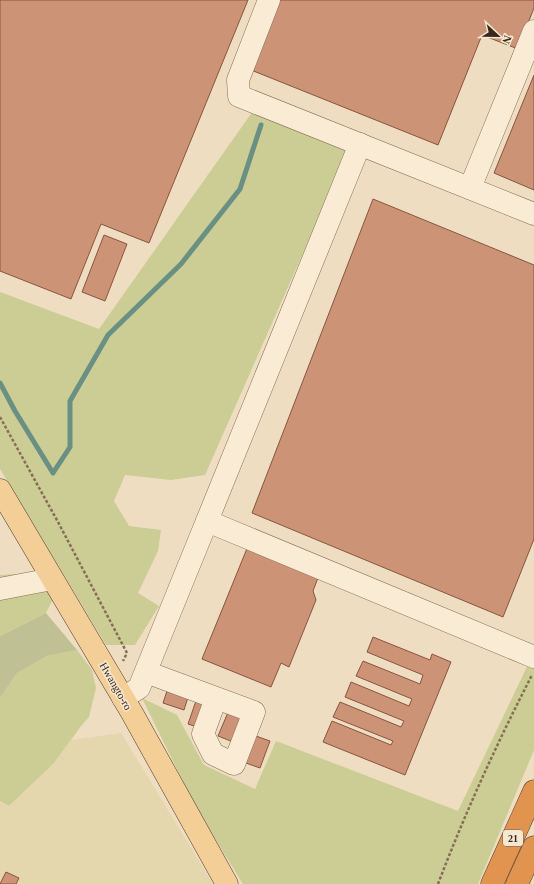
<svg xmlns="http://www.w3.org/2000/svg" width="534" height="884" font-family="Georgia,serif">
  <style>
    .farmland { fill: #e4d7ae }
    .green { fill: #cbcd94 }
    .cemetery { fill: #bfc194 }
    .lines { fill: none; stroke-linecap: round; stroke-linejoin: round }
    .stream { stroke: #6a8f83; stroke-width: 5 }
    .building { fill: #cd9376; stroke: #87553e }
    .minor-casing { stroke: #886d58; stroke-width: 23 }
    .major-casing { stroke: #553c2d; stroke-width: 23 }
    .highway-casing { stroke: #553c2d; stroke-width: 23 }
    .path { stroke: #886d58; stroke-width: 2.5; stroke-dasharray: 3 2; stroke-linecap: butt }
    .minor { stroke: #f9ebd4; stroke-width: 22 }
    .major { stroke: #f3cf97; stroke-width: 22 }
    .highway { stroke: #e0944f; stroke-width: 22 }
    .labels { text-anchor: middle; stroke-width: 3; stroke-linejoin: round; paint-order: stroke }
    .shield { fill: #f6e8d0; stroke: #706153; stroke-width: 1 }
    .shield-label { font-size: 10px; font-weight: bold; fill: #37271d }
    .street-label { font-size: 11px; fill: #37271d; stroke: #f6e8d0 }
  </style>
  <rect width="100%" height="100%" fill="#eeddc1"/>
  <path class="farmland" d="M 121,733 L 213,884 L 0,884 L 0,801 L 9,806 L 54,763 L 71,740 Z"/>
  <g class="green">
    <path d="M 253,111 L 348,151 L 205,475 L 171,480 L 125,475 L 114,501 L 129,526 L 161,530 L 158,551 L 138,593 L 159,606 L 135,645 L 106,645 L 0,469 L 0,292 L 99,329 Z"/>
    <path d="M 35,573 L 53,599 L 46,613 L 0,636 L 0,575 Z"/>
    <path d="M 77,650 L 92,670 L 96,688 L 89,717 L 81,726 L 54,763 L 9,806 L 0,801 L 0,698 L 17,673 L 47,656 Z"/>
    <path d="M 534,652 L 534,750 L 478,884 L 243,884 L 195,806 L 142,698 L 177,715 L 204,765 L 255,789 L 276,741 L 458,811 Z"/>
  </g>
  <path class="cemetery" d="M 46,613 L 77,650 L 47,656 L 17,673 L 0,698 L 0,636 Z"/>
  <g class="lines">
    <path class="stream" d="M 0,383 L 15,411 L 53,473 L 70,447 L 70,401 L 108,335 L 181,264 L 240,189 L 261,125"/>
  </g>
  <g class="building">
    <path d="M 0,0 L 248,0 L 149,243 L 101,224 L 71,299 L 0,271 Z"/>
    <path d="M 273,0 L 534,0 L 534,8 L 518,49 L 482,35 L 438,145 L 246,68 Z"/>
    <path d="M 534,75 L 534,190 L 494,173 Z"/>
    <path d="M 373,199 L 534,265 L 534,539 L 503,617 L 252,513 Z"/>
    <path d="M 104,235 L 127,244 L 105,301 L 82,292 Z"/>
    <path d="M 248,546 L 319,575 L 313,591 L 316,600 L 289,667 L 281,663 L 271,687 L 202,659 Z"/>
    <path d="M 373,637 L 430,660 L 432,654 L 451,662 L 405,775 L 323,742 L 332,721 L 391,745 L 393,741 L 333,717 L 340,702 L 401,727 L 404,721 L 345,697 L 351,682 L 409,706 L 412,699 L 356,676 L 363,661 L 420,684 L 423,675 L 367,652 Z"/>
    <path d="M 168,688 L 189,694 L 184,710 L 163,703 Z"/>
    <path d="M 197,698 L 213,704 L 203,729 L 188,724 Z"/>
    <path d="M 229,710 L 243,716 L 233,742 L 218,736 Z"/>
    <path d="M 253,735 L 270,741 L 260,768 L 243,762 Z"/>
    <path d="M 6,872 L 19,878 L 16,884 L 0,884 Z"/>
  </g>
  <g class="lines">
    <g class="minor-casing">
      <g id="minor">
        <path d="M 269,0 L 238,80 L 239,96 L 534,214"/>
        <path d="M 360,144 L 207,521 L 534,657"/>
        <path d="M 470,188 L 534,31"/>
        <path d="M 0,589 L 52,579"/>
        <path d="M 146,672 L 254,712 L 234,764 L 213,754 L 203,734 L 216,698"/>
        <path d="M 123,698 L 139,688 L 207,521"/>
      </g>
    </g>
    <g class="major-casing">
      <path id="major" d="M 0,490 L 132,713 L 227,884"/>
    </g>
    <g class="highway-casing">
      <g id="highway">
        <path d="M 492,884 L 534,791"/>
        <path d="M 517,884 L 534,847"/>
      </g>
    </g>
    <g class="path">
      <path d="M 0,417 L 58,522 L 127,653 L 123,661"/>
      <path d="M 438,884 C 465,813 497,743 532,675"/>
    </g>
    <use href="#minor" class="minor"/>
    <use href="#major" class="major"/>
    <use href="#highway" class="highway"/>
  </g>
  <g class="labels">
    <rect class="shield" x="503" y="830" width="20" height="16" rx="3"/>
    <g class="shield-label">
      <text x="513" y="842">21</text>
    </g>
    <g class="street-label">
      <text transform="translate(116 686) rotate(60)" y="4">Hwangto-ro</text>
    </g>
  </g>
  <g transform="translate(498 36) rotate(112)" stroke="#f6e8d0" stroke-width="3" paint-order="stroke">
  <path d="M0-3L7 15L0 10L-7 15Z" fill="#37271d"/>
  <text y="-6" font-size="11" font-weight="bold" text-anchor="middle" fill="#37271d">N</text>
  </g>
</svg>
